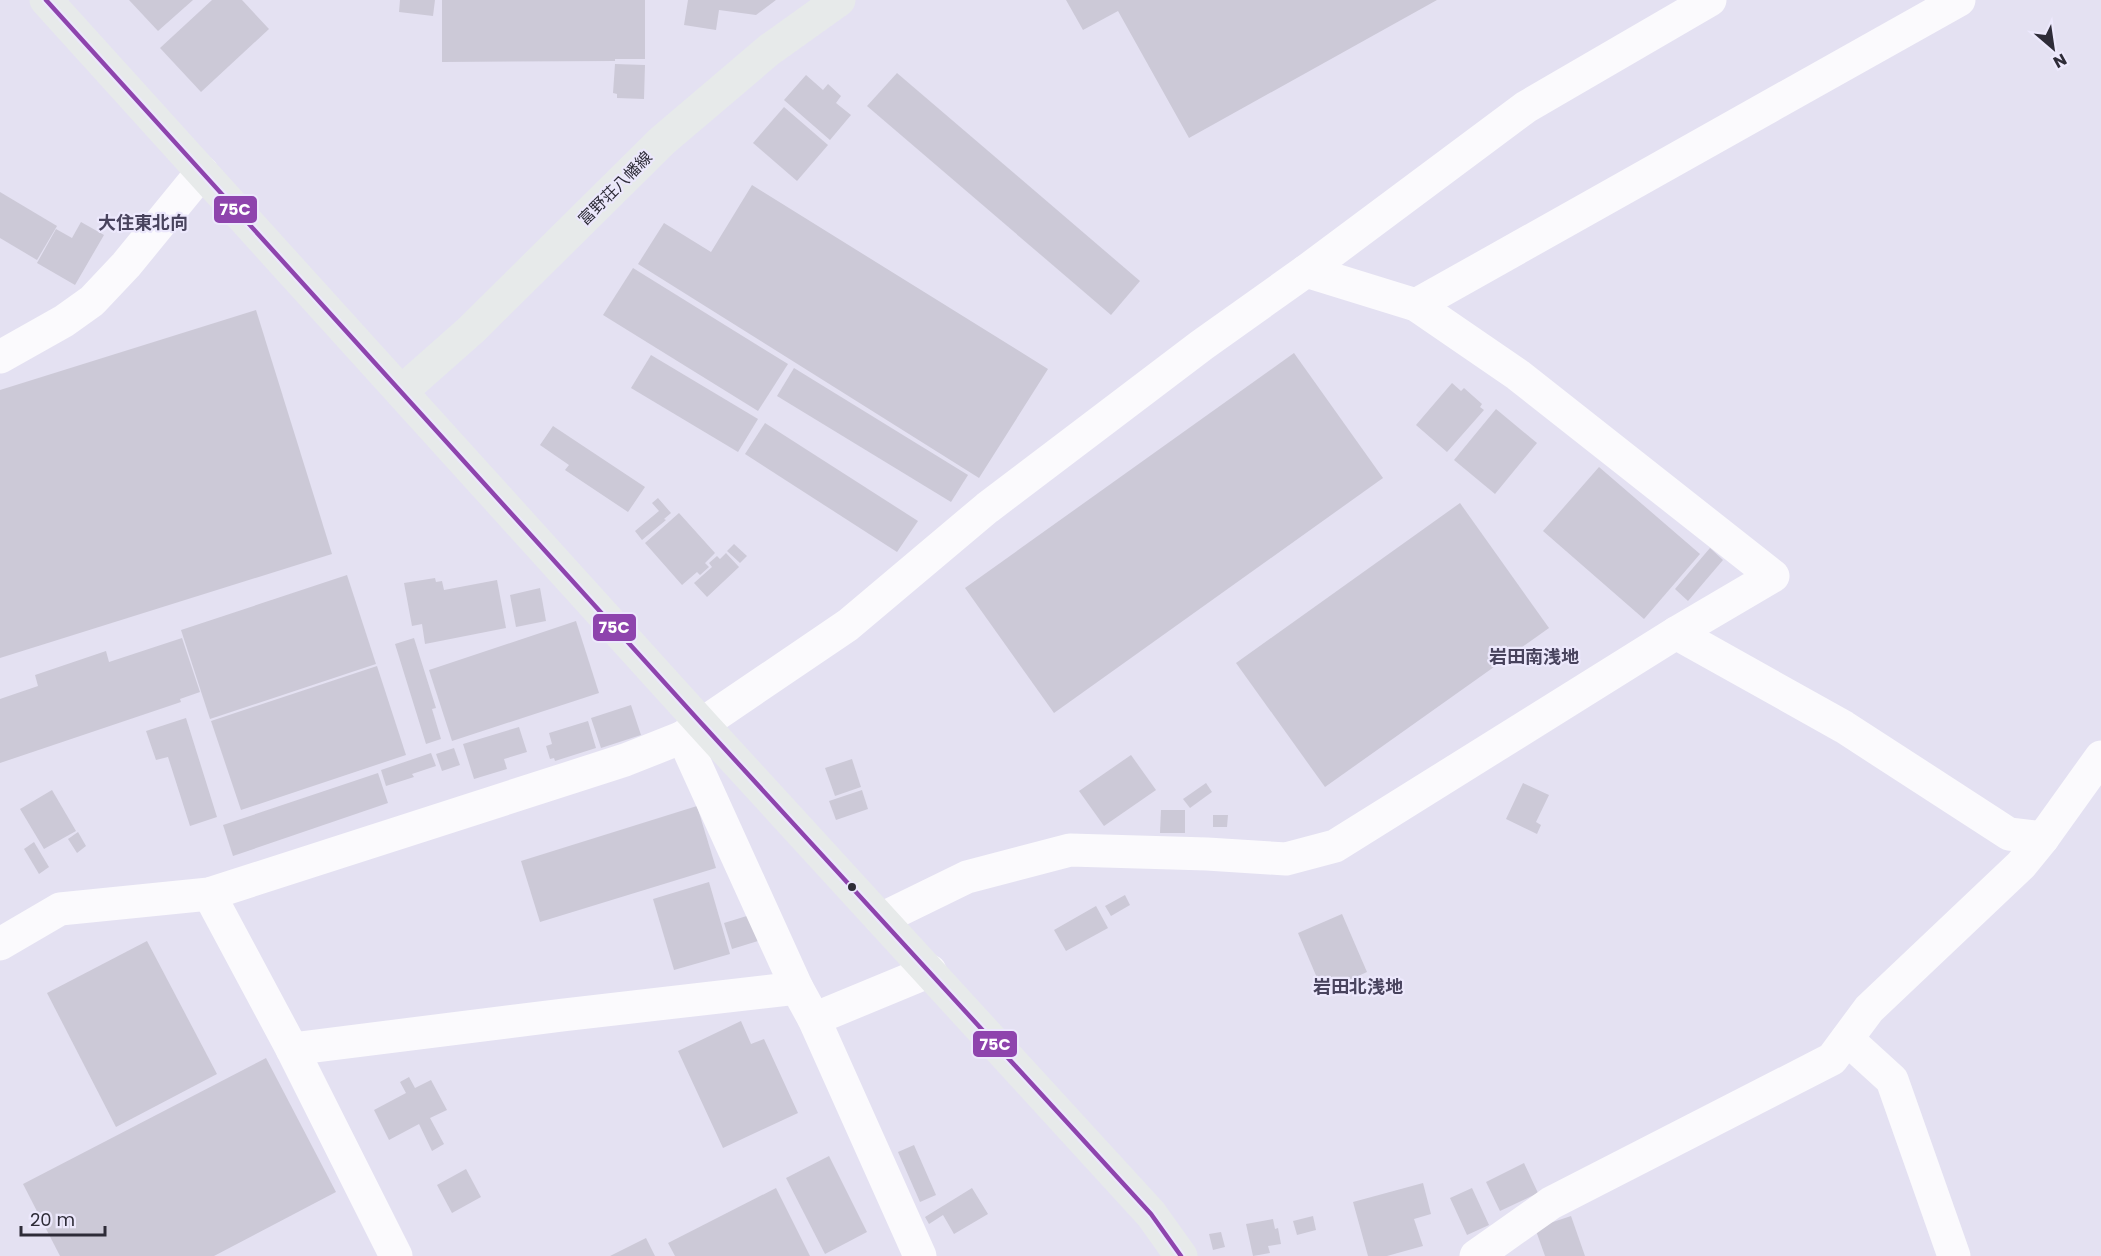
<svg xmlns="http://www.w3.org/2000/svg" width="2101" height="1256" font-family="Poppins,'Noto Sans JP',sans-serif">
  <style>
    .building { fill: #ccc9d7 }
    .lines { fill: none; stroke-linecap: round; stroke-linejoin: round }
    .minor { stroke: #fbfafd; stroke-width: 33 }
    .major { stroke: #e7eaea; stroke-width: 33 }
    .bus-1-casing { stroke: #ece8fc; stroke-width: 9 }
    .bus-1 { stroke: #8e44ad; stroke-width: 4.5 }
    .bus-dot { fill: #2e2c38; stroke: #ece8fc; stroke-width: 2 }
    .labels { text-anchor: middle; stroke-width: 4.5; stroke-linejoin: round; paint-order: stroke }
    .street-label { font-size: 16px; fill: #2e2c38; stroke: #ece8fc }
    .neighbourhood-label { font-size: 18px; font-weight: bold; fill: #48435d; stroke: #ece8fc }
    .line-badge { stroke: #ece8fc; stroke-width: 2 }
    .badge-label { font-size: 16px; text-anchor: middle; font-weight: bold; fill: #fff }
  </style>
  <rect width="100%" height="100%" fill="#e4e1f2"/>
  <g class="building">
    <path d="M 129,0 L 193,0 L 158,31 Z"/>
    <path d="M 212,0 L 242,0 L 269,29 L 201,92 L 160,48 Z"/>
    <path d="M 400,0 L 435,0 L 433,16 L 399,12 Z"/>
    <path d="M 442,0 L 645,0 L 645,59 L 615,59 L 615,61 L 442,62 Z"/>
    <path d="M 688,0 L 776,0 L 756,15 L 719,10 L 716,30 L 684,25 Z"/>
    <path d="M 1066,0 L 1437,0 L 1189,138 L 1118,11 L 1083,30 Z"/>
    <path d="M 615,64 L 645,65 L 644,99 L 617,98 L 617,94 L 613,93 Z"/>
    <path d="M 897,73 L 1140,281 L 1111,315 L 867,106 Z"/>
    <path d="M 806,75 L 823,90 L 828,84 L 841,96 L 836,103 L 851,115 L 830,140 L 784,100 Z"/>
    <path d="M 784,107 L 828,145 L 797,181 L 753,143 Z"/>
    <path d="M 752,185 L 1048,369 L 979,478 L 638,264 L 664,223 L 711,252 Z"/>
    <path d="M 0,192 L 57,226 L 37,260 L 0,238 Z"/>
    <path d="M 81,222 L 104,235 L 75,285 L 37,263 L 56,229 L 72,238 Z"/>
    <path d="M 633,268 L 788,364 L 758,411 L 603,315 Z"/>
    <path d="M 256,310 L 332,554 L 0,658 L 0,390 Z"/>
    <path d="M 1294,353 L 1383,478 L 1054,713 L 965,588 Z"/>
    <path d="M 651,355 L 758,419 L 738,452 L 631,388 Z"/>
    <path d="M 794,368 L 968,475 L 951,502 L 777,396 Z"/>
    <path d="M 1452,383 L 1461,391 L 1464,388 L 1482,404 L 1480,407 L 1484,410 L 1447,452 L 1416,425 Z"/>
    <path d="M 1496,409 L 1537,443 L 1495,494 L 1454,460 Z"/>
    <path d="M 765,423 L 918,521 L 897,552 L 745,454 Z"/>
    <path d="M 553,426 L 645,487 L 628,512 L 565,470 L 569,465 L 540,445 Z"/>
    <path d="M 1599,467 L 1700,554 L 1644,619 L 1543,531 Z"/>
    <path d="M 658,498 L 671,513 L 664,519 L 666,520 L 642,540 L 635,531 L 659,511 L 652,503 Z"/>
    <path d="M 1460,503 L 1549,628 L 1325,787 L 1236,663 Z"/>
    <path d="M 679,513 L 715,553 L 705,563 L 709,567 L 700,575 L 697,572 L 682,585 L 645,543 Z"/>
    <path d="M 734,544 L 747,556 L 740,563 L 727,551 Z"/>
    <path d="M 1710,548 L 1723,560 L 1688,601 L 1675,589 Z"/>
    <path d="M 726,553 L 739,567 L 707,597 L 694,583 L 712,567 L 709,563 L 717,556 L 720,559 Z"/>
    <path d="M 347,575 L 376,664 L 210,719 L 181,630 Z"/>
    <path d="M 435,578 L 436,582 L 442,581 L 444,590 L 497,580 L 506,628 L 425,644 L 422,624 L 412,626 L 404,583 Z"/>
    <path d="M 540,588 L 546,621 L 516,627 L 510,595 Z"/>
    <path d="M 576,621 L 599,693 L 452,741 L 429,670 Z"/>
    <path d="M 182,638 L 200,692 L 180,699 L 181,702 L 0,763 L 0,699 L 38,686 L 35,675 L 106,651 L 109,662 Z"/>
    <path d="M 414,638 L 436,708 L 432,709 L 441,739 L 426,744 L 395,644 Z"/>
    <path d="M 377,666 L 406,755 L 241,810 L 211,721 Z"/>
    <path d="M 631,705 L 641,735 L 601,748 L 591,718 Z"/>
    <path d="M 186,718 L 217,817 L 190,826 L 168,757 L 156,760 L 146,731 Z"/>
    <path d="M 588,721 L 596,748 L 555,761 L 554,758 L 550,759 L 546,746 L 552,744 L 549,733 Z"/>
    <path d="M 519,727 L 527,752 L 504,759 L 507,769 L 474,779 L 463,744 Z"/>
    <path d="M 454,748 L 460,765 L 442,771 L 436,754 Z"/>
    <path d="M 431,753 L 436,766 L 412,774 L 414,777 L 386,786 L 381,770 Z"/>
    <path d="M 1131,755 L 1156,790 L 1104,826 L 1079,791 Z"/>
    <path d="M 852,759 L 861,787 L 835,796 L 825,768 Z"/>
    <path d="M 378,773 L 388,803 L 233,856 L 223,825 Z"/>
    <path d="M 1206,783 L 1212,792 L 1190,808 L 1183,799 Z"/>
    <path d="M 1523,783 L 1549,795 L 1536,822 L 1541,825 L 1537,834 L 1506,819 Z"/>
    <path d="M 52,790 L 76,831 L 44,849 L 20,809 Z"/>
    <path d="M 862,790 L 868,809 L 836,820 L 829,801 Z"/>
    <path d="M 697,806 L 716,868 L 540,922 L 521,861 Z"/>
    <path d="M 1161,810 L 1185,810 L 1185,833 L 1160,833 Z"/>
    <path d="M 1213,815 L 1228,815 L 1227,827 L 1213,827 Z"/>
    <path d="M 78,832 L 86,846 L 77,853 L 68,839 Z"/>
    <path d="M 34,842 L 49,867 L 39,874 L 24,849 Z"/>
    <path d="M 709,882 L 730,954 L 674,970 L 653,899 Z"/>
    <path d="M 1125,895 L 1130,905 L 1111,916 L 1105,906 Z"/>
    <path d="M 1096,906 L 1108,928 L 1066,951 L 1054,930 Z"/>
    <path d="M 1342,914 L 1367,972 L 1323,992 L 1298,933 Z"/>
    <path d="M 750,915 L 758,941 L 732,949 L 724,923 Z"/>
    <path d="M 147,941 L 217,1074 L 116,1127 L 47,993 Z"/>
    <path d="M 741,1021 L 751,1044 L 764,1039 L 798,1113 L 723,1148 L 678,1051 Z"/>
    <path d="M 266,1058 L 336,1192 L 214,1256 L 60,1256 L 23,1184 Z"/>
    <path d="M 409,1077 L 415,1088 L 431,1080 L 447,1110 L 430,1118 L 444,1144 L 432,1151 L 419,1124 L 389,1140 L 374,1110 L 406,1093 L 400,1082 Z"/>
    <path d="M 914,1145 L 936,1195 L 920,1202 L 898,1152 Z"/>
    <path d="M 829,1156 L 867,1232 L 825,1254 L 786,1178 Z"/>
    <path d="M 1524,1163 L 1538,1193 L 1500,1211 L 1486,1182 Z"/>
    <path d="M 466,1169 L 481,1197 L 452,1213 L 437,1185 Z"/>
    <path d="M 1423,1183 L 1431,1214 L 1414,1219 L 1423,1246 L 1387,1256 L 1368,1256 L 1353,1202 Z"/>
    <path d="M 776,1188 L 810,1256 L 675,1256 L 668,1243 Z"/>
    <path d="M 972,1188 L 988,1214 L 954,1234 L 943,1215 L 929,1224 L 925,1217 Z"/>
    <path d="M 1472,1188 L 1489,1225 L 1467,1235 L 1450,1198 Z"/>
    <path d="M 1313,1216 L 1316,1230 L 1297,1235 L 1293,1221 Z"/>
    <path d="M 1571,1216 L 1585,1256 L 1545,1256 L 1535,1228 Z"/>
    <path d="M 1273,1219 L 1275,1229 L 1278,1228 L 1281,1244 L 1268,1246 L 1270,1253 L 1253,1256 L 1246,1224 Z"/>
    <path d="M 1221,1232 L 1225,1247 L 1213,1250 L 1209,1234 Z"/>
    <path d="M 646,1238 L 655,1256 L 610,1256 Z"/>
  </g>
  <g class="lines">
    <g class="minor">
      <path d="M 1416,305 L 1959,0"/>
      <path d="M 0,357 L 64,321 L 92,301 L 126,265 L 202,172"/>
      <path d="M 1676,633 L 1844,727 L 2009,834 L 2043,838"/>
      <path d="M 683,737 L 797,988 L 814,1019 L 920,1256"/>
      <path d="M 209,894 L 292,1049 L 396,1256"/>
      <path d="M 881,919 L 967,877 L 1070,850 L 1207,854 L 1286,859 L 1335,846 L 1676,633 L 1773,576 L 1518,375 L 1416,305 L 1306,271"/>
      <path d="M 0,944 L 60,909 L 209,894 L 625,760 L 683,737 L 848,625 L 987,508 L 1202,345 L 1306,271 L 1526,107 L 1710,0"/>
      <path d="M 814,1019 L 930,971"/>
      <path d="M 1847,1039 L 1892,1080 L 1954,1256"/>
      <path d="M 292,1049 L 563,1015 L 797,988"/>
      <path d="M 1476,1256 L 1551,1203 L 1832,1059 L 1869,1009 L 2021,865 L 2043,838 L 2101,757"/>
    </g>
    <g class="major">
      <path d="M 46,0 L 702,724 L 1151,1214 L 1181,1256"/>
      <path d="M 402,391 L 471,330 L 662,141 L 769,50 L 839,0"/>
    </g>
    <g class="bus-1-casing">
      <path id="bus-1" d="M 46,0 L 702,724 L 1151,1214 L 1181,1256"/>
    </g>
    <use href="#bus-1" class="bus-1"/>
  </g>
  <circle class="bus-dot" cx="852" cy="887" r="5"/>
  <g class="labels">
    <g class="street-label">
      <text transform="translate(615 188) rotate(-45)" y="6">富野荘八幡線</text>
    </g>
    <g class="neighbourhood-label">
      <text x="143" y="229">大住東北向</text>
      <text x="1534" y="663">岩田南浅地</text>
      <text x="1358" y="993">岩田北浅地</text>
    </g>
  </g>
  <g class="line-badge">
    <rect x="213" y="195" width="45" height="29" rx="6" fill="#8e44ad"/>
    <rect x="592" y="613" width="45" height="29" rx="6" fill="#8e44ad"/>
    <rect x="972" y="1030" width="46" height="28" rx="6" fill="#8e44ad"/>
  </g>
  <g class="badge-label">
    <text x="235" y="215">75C</text>
    <text x="614" y="633">75C</text>
    <text x="995" y="1050">75C</text>
  </g>
  <g transform="translate(2053 48) rotate(151)" stroke="#ece8fc" stroke-width="4.5" paint-order="stroke">
  <path d="M0-4.5L10 22L0 15L-10 22Z" fill="#2e2c38"/>
  <text y="-9" font-size="16" font-weight="bold" text-anchor="middle" fill="#2e2c38">N</text>
  </g>
  <path d="M21 1226v9h84v-9" fill="none" stroke="#2e2c38" stroke-width="3"/>
  <text x="30" y="1226" font-size="18" fill="#2e2c38" stroke="#ece8fc" stroke-width="4.5" paint-order="stroke">20 m</text>
</svg>
